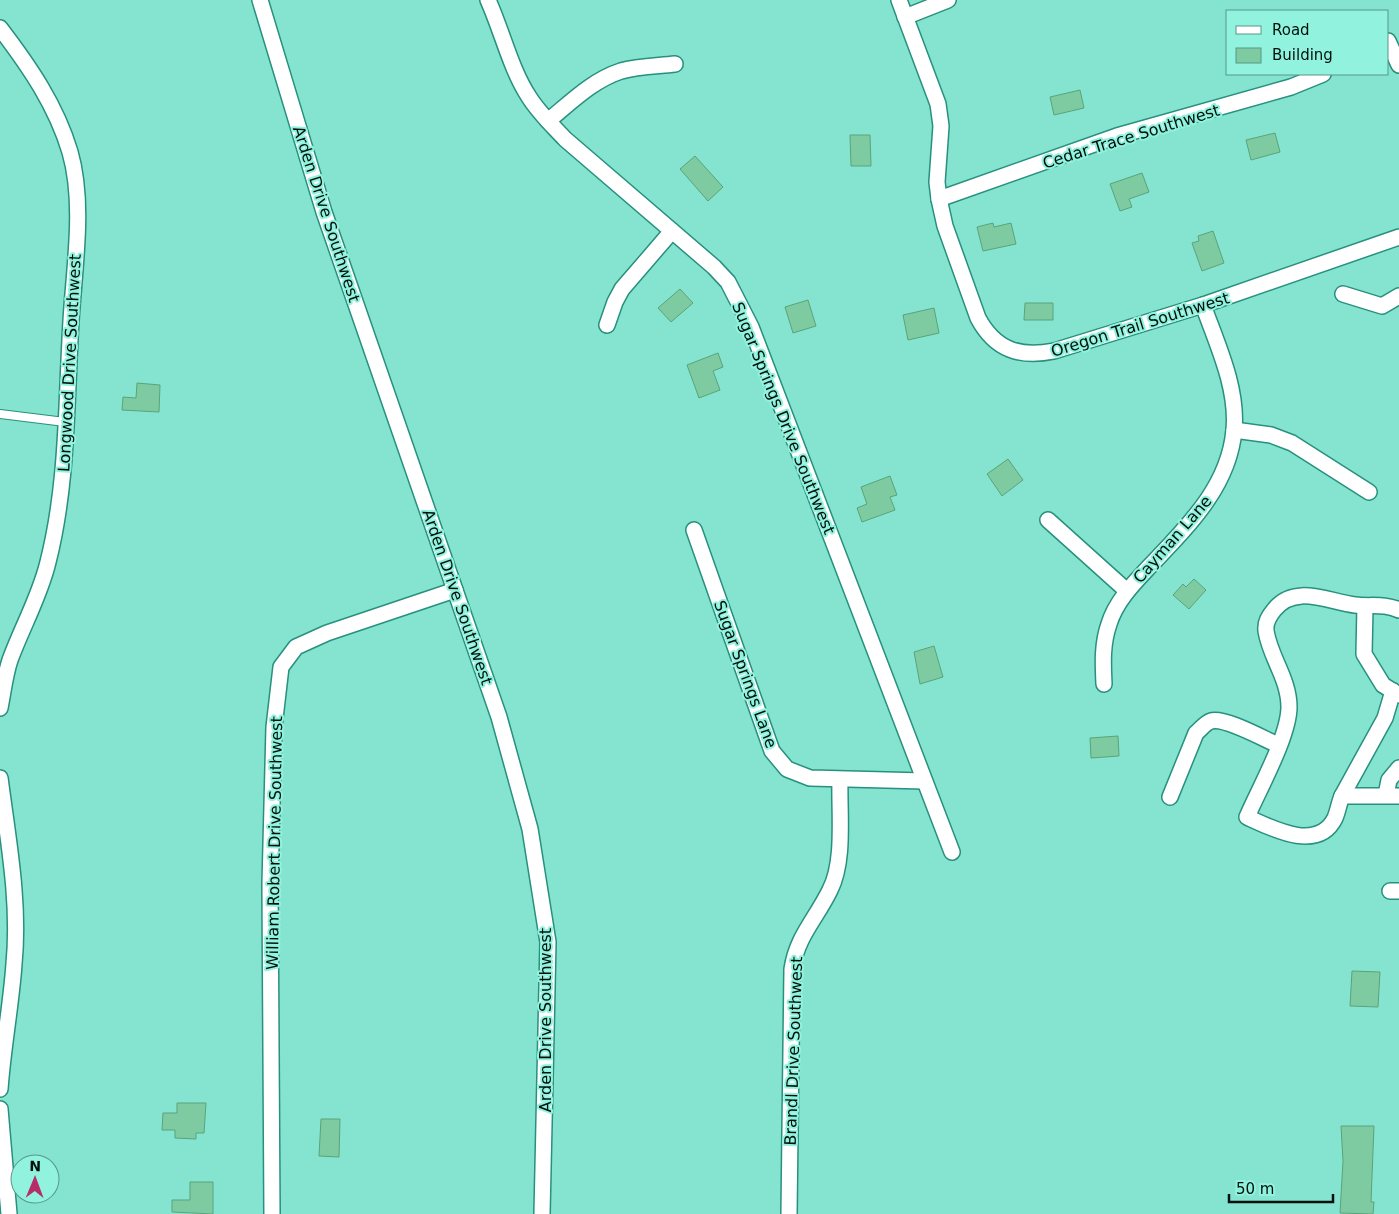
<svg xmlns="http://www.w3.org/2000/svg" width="1399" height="1214" font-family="'DejaVu Sans',sans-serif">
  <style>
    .building { fill: #7fcba1; stroke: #59a37c }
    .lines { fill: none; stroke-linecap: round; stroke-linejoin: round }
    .service-casing { stroke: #28907e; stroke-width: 10 }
    .minor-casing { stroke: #28907e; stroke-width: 18 }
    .service { stroke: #fff; stroke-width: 8 }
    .minor { stroke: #fff; stroke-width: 15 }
    .labels { text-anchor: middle; stroke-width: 4; stroke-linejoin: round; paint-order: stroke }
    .street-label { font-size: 16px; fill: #00110d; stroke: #91f2dd }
  </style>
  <rect width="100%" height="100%" fill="#84e4d0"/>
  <g class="building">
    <path d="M 1080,90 L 1084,108 L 1054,115 L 1050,97 Z"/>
    <path d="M 1275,133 L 1280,152 L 1251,160 L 1246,140 Z"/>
    <path d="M 850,135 L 870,135 L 871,166 L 851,166 Z"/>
    <path d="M 695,156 L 723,187 L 708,201 L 680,169 Z"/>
    <path d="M 1142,173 L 1149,192 L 1129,199 L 1132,207 L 1120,211 L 1110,184 Z"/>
    <path d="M 993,223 L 994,227 L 1011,223 L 1016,244 L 983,251 L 977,227 Z"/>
    <path d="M 1213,231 L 1224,263 L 1202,271 L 1192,243 L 1199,241 L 1198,236 Z"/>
    <path d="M 680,289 L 693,303 L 671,322 L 658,308 Z"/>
    <path d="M 808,300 L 816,326 L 793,333 L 785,307 Z"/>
    <path d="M 1025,303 L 1053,303 L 1053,320 L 1024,320 Z"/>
    <path d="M 934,308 L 939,333 L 908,340 L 903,315 Z"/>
    <path d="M 718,353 L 723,367 L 713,371 L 720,390 L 699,398 L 687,365 Z"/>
    <path d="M 137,383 L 160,385 L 159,412 L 122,410 L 123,397 L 136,398 Z"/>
    <path d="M 1008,459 L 1023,480 L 1002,496 L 987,474 Z"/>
    <path d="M 890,476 L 897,495 L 890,497 L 895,510 L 862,522 L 857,508 L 867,504 L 861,487 Z"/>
    <path d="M 1194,579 L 1206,590 L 1189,609 L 1173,595 L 1183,584 L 1186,587 Z"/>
    <path d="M 934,646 L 943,677 L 920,684 L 914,652 Z"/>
    <path d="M 1118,736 L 1119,756 L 1091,758 L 1090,738 Z"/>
    <path d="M 1352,971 L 1380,972 L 1378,1007 L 1350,1006 Z"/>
    <path d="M 177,1103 L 206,1103 L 204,1133 L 196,1133 L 196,1139 L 175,1138 L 175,1130 L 162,1130 L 163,1113 L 177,1113 Z"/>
    <path d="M 321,1119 L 340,1119 L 339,1157 L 319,1156 Z"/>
    <path d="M 1341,1126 L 1374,1126 L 1371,1202 L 1374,1202 L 1373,1214 L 1340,1213 L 1343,1161 Z"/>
    <path d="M 190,1182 L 213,1182 L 213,1214 L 172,1212 L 172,1200 L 190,1200 Z"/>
  </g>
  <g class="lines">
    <g class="service-casing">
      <path id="service" d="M 0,414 L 65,422"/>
    </g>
    <g class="minor-casing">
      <g id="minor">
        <path d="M 260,0 L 324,212 L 499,717 L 530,829 L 548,942 L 542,1214"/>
        <path d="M 488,0 C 502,31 511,70 529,97 C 539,113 553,126 565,139 L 714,267 L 728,282 L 751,327 L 952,852"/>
        <path d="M 899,0 L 938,104 L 941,126 L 937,182 L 939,199 L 945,226 L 978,318 C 995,350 1020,358 1054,351 L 1203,305 L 1399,237"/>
        <path d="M 905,17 L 948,0"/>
        <path d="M 0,28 C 29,66 56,105 70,152 C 85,204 74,268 71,321 C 66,403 68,483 48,562 C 40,596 22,627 10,660 C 5,675 3,693 0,708"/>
        <path d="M 1388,41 L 1399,65"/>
        <path d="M 548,121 C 571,102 593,80 621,71 C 638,66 658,66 675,64"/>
        <path d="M 939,199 L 1117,136 L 1291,87 L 1323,74"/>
        <path d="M 1343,294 L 1382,306 L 1399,296"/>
        <path d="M 607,325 L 615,302 L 622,289 L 672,231"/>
        <path d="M 1234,430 L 1271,435 L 1292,443 L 1369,492"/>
        <path d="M 1048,520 L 1127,591"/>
        <path d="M 694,530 L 772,751 L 787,769 L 810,778 L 924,781"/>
        <path d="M 1365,606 L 1364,654 L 1383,685 L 1399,695"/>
        <path d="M 1399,610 C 1384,603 1371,607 1355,605 C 1327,601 1294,584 1274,610 C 1269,616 1265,622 1266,631 C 1270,657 1289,679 1289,707 C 1289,736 1259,789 1247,817 C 1271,828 1318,853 1335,818 C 1338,811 1339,803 1342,796 L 1399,796"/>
        <path d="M 1104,684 C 1103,663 1102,644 1109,624 C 1116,601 1134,583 1150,566 C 1187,527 1229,487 1234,430 C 1238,388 1217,344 1203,305"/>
        <path d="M 0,778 C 8,840 20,901 14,964 C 11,1006 3,1047 0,1089"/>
        <path d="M 1386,795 L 1389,780 L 1399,768"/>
        <path d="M 1342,796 L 1385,718 L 1393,691"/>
        <path d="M 1170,797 L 1196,733 C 1201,729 1205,723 1211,721 C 1225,717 1264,739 1278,745"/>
        <path d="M 1390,891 L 1399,891"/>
        <path d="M 0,1109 L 9,1214"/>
        <path d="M 272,1214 L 270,884 L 274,727 L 281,667 L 296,647 L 327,633 L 455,590"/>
        <path d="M 789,1214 L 792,969 C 797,936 816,919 830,890 C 845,861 839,813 840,780"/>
      </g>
    </g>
    <use href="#service" class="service"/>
    <use href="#minor" class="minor"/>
  </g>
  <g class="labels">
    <g class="street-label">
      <text transform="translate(1131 136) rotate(-17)" y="6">Cedar Trace Southwest</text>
      <text transform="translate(327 214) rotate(72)" y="6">Arden Drive Southwest</text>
      <text transform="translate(1140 324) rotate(-17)" y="6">Oregon Trail Southwest</text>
      <text transform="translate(69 363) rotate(-87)" y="6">Longwood Drive Southwest</text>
      <text transform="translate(784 418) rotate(68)" y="6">Sugar Springs Drive Southwest</text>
      <text transform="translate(1172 539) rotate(-49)" y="6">Cayman Lane</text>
      <text transform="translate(458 597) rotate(71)" y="6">Arden Drive Southwest</text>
      <text transform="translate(746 674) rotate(70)" y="6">Sugar Springs Lane</text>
      <text transform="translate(274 843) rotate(-89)" y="6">William Robert Drive Southwest</text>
      <text transform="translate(545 1020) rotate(-90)" y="6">Arden Drive Southwest</text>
      <text transform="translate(793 1051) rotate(-88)" y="6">Brandl Drive Southwest</text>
    </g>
  </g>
  <rect x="1226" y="10" width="162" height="65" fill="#91f2dd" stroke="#57988a"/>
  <rect x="1236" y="26" width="25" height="8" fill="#ffffff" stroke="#57988a"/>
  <text x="1272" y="35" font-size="15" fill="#00110d">Road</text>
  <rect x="1236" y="48" width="25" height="15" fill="#7fcba1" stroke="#57988a"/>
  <text x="1272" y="60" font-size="15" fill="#00110d">Building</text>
  <g transform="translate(35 1179) rotate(1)"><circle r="24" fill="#91f2dd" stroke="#57988a"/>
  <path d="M0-4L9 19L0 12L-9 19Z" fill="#b72d69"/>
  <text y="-8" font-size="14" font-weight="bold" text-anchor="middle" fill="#00110d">N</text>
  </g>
  <path d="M1229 1194v8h104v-8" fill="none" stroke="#00110d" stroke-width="2.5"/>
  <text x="1236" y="1194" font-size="15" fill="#00110d" stroke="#91f2dd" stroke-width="4" paint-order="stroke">50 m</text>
</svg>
